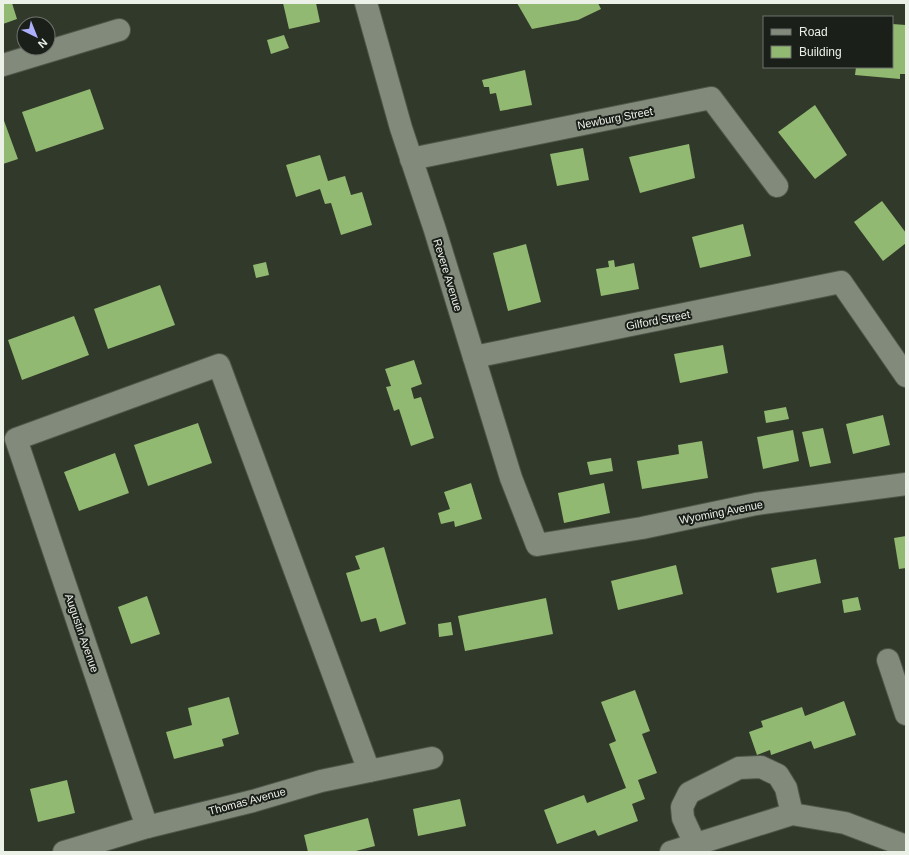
<svg xmlns="http://www.w3.org/2000/svg" width="909" height="855" font-family="Arial,sans-serif">
  <style>
    .building { fill: #92b971 }
    .lines { fill: none; stroke-linecap: round; stroke-linejoin: round }
    .minor-casing { stroke: #50564b; stroke-width: 24 }
    .minor { stroke: #828b7b; stroke-width: 22 }
    .labels { text-anchor: middle; stroke-width: 4; stroke-linejoin: round; paint-order: stroke }
    .street-label { font-size: 11px; fill: #ecf1e8; stroke: #1b1f19 }
  </style>
  <rect width="100%" height="100%" fill="#31392b"/>
  <g class="building">
    <path d="M 3,3 L 12,3 L 17,19 L 3,24 Z"/>
    <path d="M 283,3 L 316,3 L 320,22 L 289,29 Z"/>
    <path d="M 517,3 L 598,3 L 601,9 L 578,20 L 532,29 Z"/>
    <path d="M 892,24 L 906,25 L 906,74 L 900,74 L 900,79 L 855,75 L 856,67 L 892,67 Z"/>
    <path d="M 284,35 L 289,48 L 271,54 L 267,40 Z"/>
    <path d="M 525,70 L 532,105 L 500,111 L 496,93 L 490,94 L 489,87 L 484,87 L 482,80 Z"/>
    <path d="M 90,89 L 104,129 L 36,152 L 22,112 Z"/>
    <path d="M 815,105 L 847,155 L 815,179 L 778,132 Z"/>
    <path d="M 3,118 L 18,159 L 3,164 Z"/>
    <path d="M 689,144 L 695,178 L 640,193 L 629,157 Z"/>
    <path d="M 583,148 L 589,180 L 557,186 L 550,154 Z"/>
    <path d="M 320,155 L 328,181 L 345,176 L 351,195 L 362,192 L 372,225 L 341,235 L 331,203 L 325,204 L 320,189 L 296,197 L 286,165 Z"/>
    <path d="M 882,201 L 906,233 L 906,243 L 883,261 L 854,222 Z"/>
    <path d="M 743,224 L 751,256 L 700,268 L 692,237 Z"/>
    <path d="M 526,244 L 541,302 L 508,311 L 493,253 Z"/>
    <path d="M 614,260 L 615,267 L 634,263 L 639,289 L 601,296 L 596,269 L 609,267 L 608,261 Z"/>
    <path d="M 266,262 L 269,275 L 256,278 L 253,265 Z"/>
    <path d="M 160,285 L 175,325 L 108,349 L 94,309 Z"/>
    <path d="M 74,316 L 89,355 L 22,380 L 8,340 Z"/>
    <path d="M 723,345 L 728,373 L 680,383 L 674,354 Z"/>
    <path d="M 414,360 L 422,384 L 411,388 L 414,399 L 421,397 L 434,438 L 411,446 L 399,409 L 394,411 L 386,387 L 391,386 L 385,369 Z"/>
    <path d="M 786,407 L 789,419 L 766,423 L 764,411 Z"/>
    <path d="M 883,415 L 890,445 L 853,454 L 846,424 Z"/>
    <path d="M 198,423 L 212,463 L 148,486 L 134,445 Z"/>
    <path d="M 823,428 L 831,463 L 810,467 L 802,432 Z"/>
    <path d="M 793,430 L 799,461 L 763,469 L 757,437 Z"/>
    <path d="M 702,441 L 708,478 L 642,489 L 637,461 L 679,454 L 678,445 Z"/>
    <path d="M 115,453 L 129,493 L 79,511 L 64,472 Z"/>
    <path d="M 611,458 L 613,471 L 590,475 L 587,462 Z"/>
    <path d="M 471,483 L 482,519 L 455,527 L 454,521 L 441,524 L 438,513 L 450,509 L 444,492 Z"/>
    <path d="M 604,483 L 610,513 L 564,523 L 558,493 Z"/>
    <path d="M 906,536 L 906,568 L 899,569 L 894,538 Z"/>
    <path d="M 384,547 L 406,624 L 380,632 L 376,618 L 361,622 L 346,573 L 360,569 L 355,556 Z"/>
    <path d="M 816,559 L 821,583 L 777,593 L 771,568 Z"/>
    <path d="M 676,565 L 683,594 L 618,610 L 611,581 Z"/>
    <path d="M 147,596 L 160,634 L 131,644 L 118,607 Z"/>
    <path d="M 858,597 L 861,610 L 844,613 L 842,600 Z"/>
    <path d="M 546,598 L 553,634 L 465,651 L 458,616 Z"/>
    <path d="M 451,622 L 453,635 L 439,637 L 438,624 Z"/>
    <path d="M 635,690 L 650,731 L 642,734 L 657,773 L 638,780 L 645,799 L 632,804 L 638,821 L 598,836 L 595,830 L 557,844 L 544,810 L 584,795 L 587,803 L 626,788 L 609,744 L 616,741 L 601,702 Z"/>
    <path d="M 229,697 L 239,734 L 222,739 L 224,746 L 174,759 L 166,732 L 192,725 L 188,708 Z"/>
    <path d="M 844,701 L 856,735 L 814,749 L 811,741 L 771,755 L 770,750 L 757,755 L 749,732 L 763,727 L 761,721 L 802,707 L 805,716 Z"/>
    <path d="M 67,780 L 75,813 L 38,822 L 30,789 Z"/>
    <path d="M 460,799 L 466,826 L 418,836 L 413,809 Z"/>
    <path d="M 368,818 L 375,846 L 352,852 L 308,852 L 304,835 Z"/>
  </g>
  <g class="lines">
    <g class="minor-casing">
      <g id="minor">
        <path d="M 366,3 L 401,128 L 435,230 L 511,478 L 537,545 L 642,528 L 756,504 L 906,484"/>
        <path d="M 3,65 L 119,30"/>
        <path d="M 411,159 L 711,98 L 777,186"/>
        <path d="M 474,357 L 841,282 L 906,376"/>
        <path d="M 888,660 L 906,714"/>
        <path d="M 147,827 L 16,439 L 219,365 L 369,771"/>
        <path d="M 695,844 L 683,818 L 682,807 L 689,793 L 739,768 L 761,767 L 778,775 L 786,788 L 792,814"/>
        <path d="M 64,852 L 147,827 L 253,801 L 321,781 L 432,758"/>
        <path d="M 671,852 L 792,814 L 845,823 L 906,846"/>
      </g>
    </g>
    <use href="#minor" class="minor"/>
  </g>
  <g class="labels">
    <g class="street-label">
      <text transform="translate(615 118) rotate(-11)" y="4">Newburg Street</text>
      <text transform="translate(448 275) rotate(73)" y="4">Revere Avenue</text>
      <text transform="translate(658 320) rotate(-11)" y="4">Gilford Street</text>
      <text transform="translate(721 512) rotate(-11)" y="4">Wyoming Avenue</text>
      <text transform="translate(82 633) rotate(71)" y="4">Augustin Avenue</text>
      <text transform="translate(247 801) rotate(-15)" y="4">Thomas Avenue</text>
    </g>
  </g>
  <rect width="909" height="855" fill="none" stroke="#ecf1e8" stroke-width="8"/>
  <rect x="763" y="16" width="130" height="52" fill="#1b1f19" stroke="#6f736c"/>
  <rect x="771" y="29" width="20" height="6" fill="#828b7b" stroke="#6f736c"/>
  <text x="799" y="36" font-size="12" fill="#ecf1e8">Road</text>
  <rect x="771" y="46" width="20" height="12" fill="#92b971" stroke="#6f736c"/>
  <text x="799" y="56" font-size="12" fill="#ecf1e8">Building</text>
  <g transform="translate(36 36) rotate(137)"><circle r="19" fill="#1b1f19" stroke="#6f736c"/>
  <path d="M0-3L7 15L0 10L-7 15Z" fill="#acaffb"/>
  <text y="-6" font-size="11" font-weight="bold" text-anchor="middle" fill="#ecf1e8">N</text>
  </g>
</svg>
